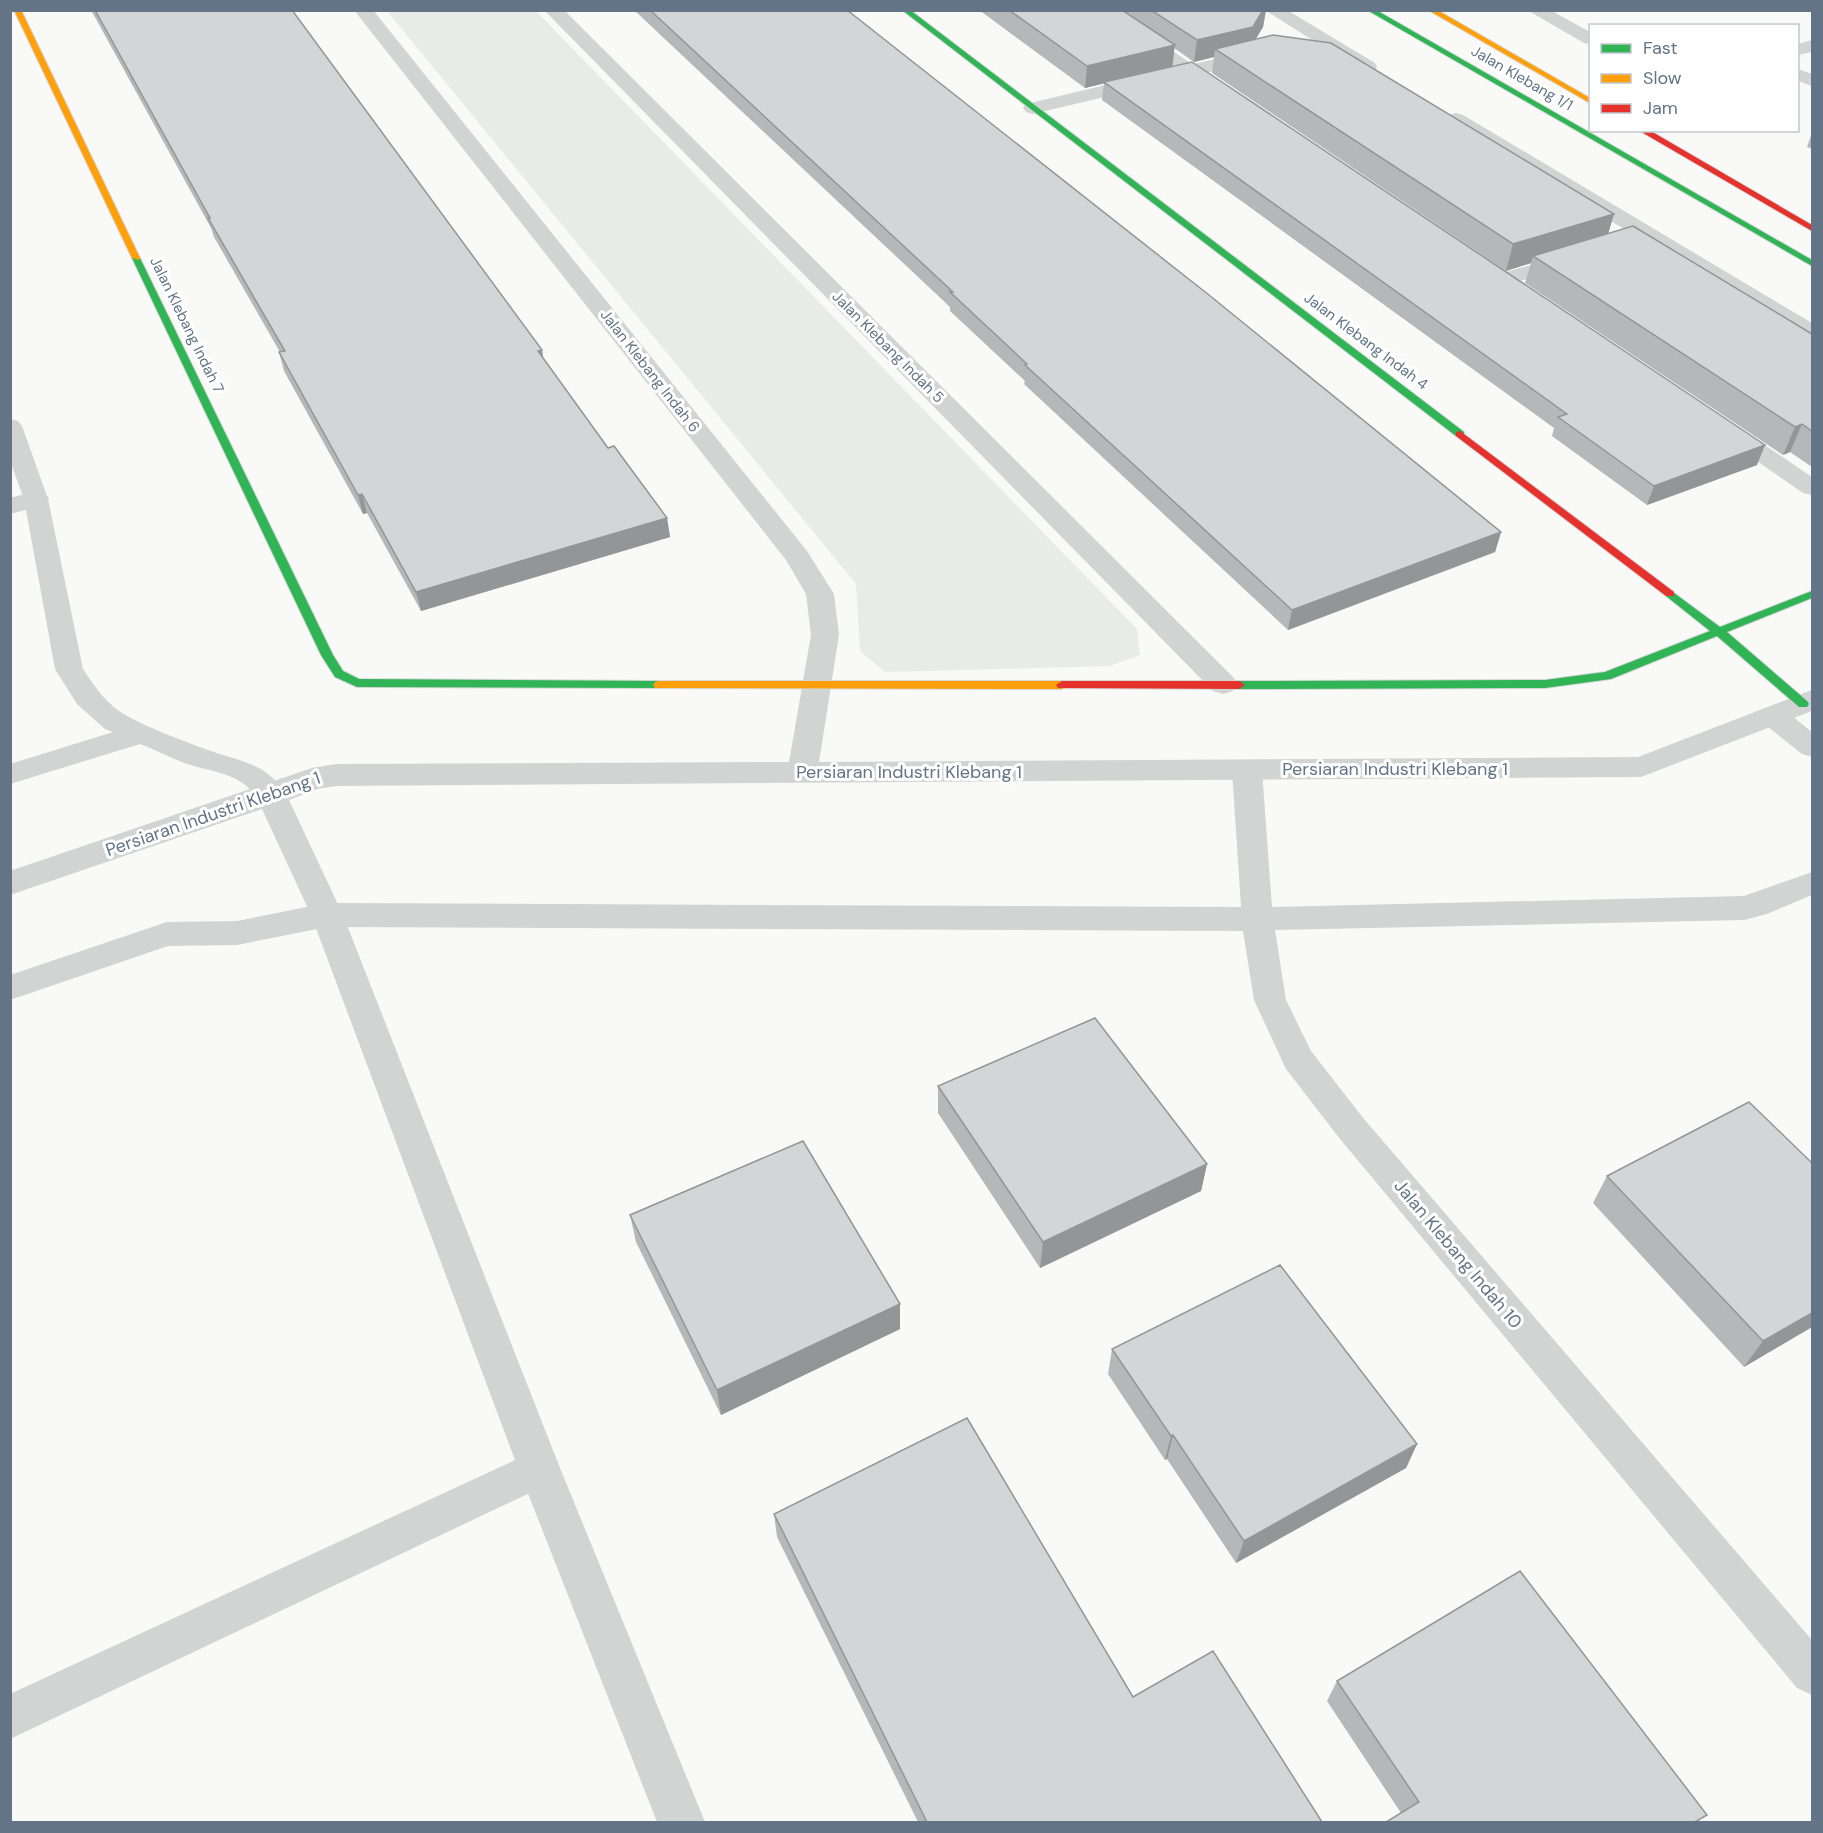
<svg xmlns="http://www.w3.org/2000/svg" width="1823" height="1833" font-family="'DM Sans',sans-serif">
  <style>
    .green { fill: #e8ece6 }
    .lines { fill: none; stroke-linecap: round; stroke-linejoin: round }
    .fast-casing { stroke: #d6d7d7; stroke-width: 2 }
    .slow-casing { stroke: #d6d7d7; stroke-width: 2 }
    .jam-casing { stroke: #d6d7d7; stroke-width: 2 }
    .lane { fill: #d2d3d3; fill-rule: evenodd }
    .street { fill: #d2d3d3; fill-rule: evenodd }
    .fast { fill: #30b455; fill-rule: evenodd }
    .slow { fill: #ff9f0a; fill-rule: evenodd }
    .jam { fill: #e5322d; fill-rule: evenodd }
    .wall { fill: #b6b7b8 }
    .shaded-wall { fill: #949596 }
    .building { fill: #d4d5d6; stroke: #949596; stroke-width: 1.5 }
    .labels { text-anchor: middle; stroke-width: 6; stroke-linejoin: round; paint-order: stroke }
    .far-street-label { font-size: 15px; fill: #627485; stroke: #fff }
    .street-label { font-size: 18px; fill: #627485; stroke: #fff }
  </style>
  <rect width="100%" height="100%" fill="#f9f9f8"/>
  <path class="green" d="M 387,11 L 536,11 L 1137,629 L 1140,655 L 1110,666 L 885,672 L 860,651 L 856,584 Z"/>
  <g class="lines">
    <g class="fast-casing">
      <g id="fast">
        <path d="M 902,10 L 910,10 L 1464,432 L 1464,436 L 1456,436 Z"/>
        <path d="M 1367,10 L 1376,10 L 1812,260 L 1812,266 Z"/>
        <path d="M 133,256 L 140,258 L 333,655 L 343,671 L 359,679 L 659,681 L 663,682 L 665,685 L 663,688 L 357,687 L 335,677 L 321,655 L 132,258 Z"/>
        <path d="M 1670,590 L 1720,627 L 1812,591 L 1812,598 L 1727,632 L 1807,701 L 1809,704 L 1807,707 L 1799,707 L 1717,636 L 1611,679 L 1545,688 L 1239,689 L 1233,685 L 1239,681 L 1545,680 L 1605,672 L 1710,631 L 1666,596 L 1666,592 Z"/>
      </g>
    </g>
    <g class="slow-casing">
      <g id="slow">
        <path d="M 14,10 L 21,10 L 140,258 L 139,260 L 132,258 Z"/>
        <path d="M 1428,10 L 1437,10 L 1590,98 L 1590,103 Z"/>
        <path d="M 659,681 L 1062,681 L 1068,685 L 1062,689 L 655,688 L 653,685 L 655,682 Z"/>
      </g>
    </g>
    <g class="jam-casing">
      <g id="jam">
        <path d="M 1638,130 L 1649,130 L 1812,225 L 1812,231 Z"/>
        <path d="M 1460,431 L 1674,592 L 1674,596 L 1666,596 L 1456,436 L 1456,432 Z"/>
        <path d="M 1062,681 L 1239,681 L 1245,685 L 1239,689 L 1058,688 L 1056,685 Z"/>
      </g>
    </g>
    <g class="lane">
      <path d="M 1093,10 L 1113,10 L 1227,88 L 1224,92 L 1212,92 Z"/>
      <path d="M 1798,69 L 1812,74 L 1812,86 L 1798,81 Z"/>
      <path d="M 1569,254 L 1576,256 L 1580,260 L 1576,264 L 1504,286 L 1496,285 L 1493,280 L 1496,275 Z"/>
      <path d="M 10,419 L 18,421 L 22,426 L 48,499 L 83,669 C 94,686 108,706 127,716 C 151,729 181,740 208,750 C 241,762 266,762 286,795 L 281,802 C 258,809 259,796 244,784 C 228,772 205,770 187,764 C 171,758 156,750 140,744 L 10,784 L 10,764 L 113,732 L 105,729 L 77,704 L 55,669 L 24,499 L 10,461 Z"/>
      <path d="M 1727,423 L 1735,425 L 1812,477 L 1812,495 L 1803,493 L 1719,435 L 1715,430 L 1719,425 Z"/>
      <path d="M 1773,707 L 1783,709 L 1812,732 L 1812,757 L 1802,754 L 1763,723 L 1759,716 L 1763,709 Z"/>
      <path d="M 1247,760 L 1257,763 L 1262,770 L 1272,907 L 1744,896 L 1812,872 L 1812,895 L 1767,914 L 1744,920 L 1275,930 L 1286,1000 L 1311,1051 L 1364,1119 L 1812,1640 L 1812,1695 L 1797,1688 L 1340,1139 L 1286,1069 L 1254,1000 L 1243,931 L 327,927 L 237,945 L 168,946 L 10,1000 L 10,975 L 167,922 L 237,921 L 327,903 L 1241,907 L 1232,770 L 1237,763 Z"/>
      <path d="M 539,1449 L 553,1454 L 559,1468 L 553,1482 L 10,1739 L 10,1694 Z"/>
    </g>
    <g class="street">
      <path d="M 354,10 L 373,10 L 807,551 L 834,594 L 839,635 L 819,762 L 1638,757 L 1812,690 L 1812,711 L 1641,777 L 336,786 L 317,789 L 289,800 L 343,915 L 560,1468 L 705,1822 L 657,1822 L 518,1468 L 311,915 L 262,809 L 10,895 L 10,871 L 312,768 L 336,764 L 789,762 L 811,635 L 806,594 L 786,560 Z"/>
      <path d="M 544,10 L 564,10 L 1233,677 L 1238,684 L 1233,691 L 1223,694 L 1213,691 Z"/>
      <path d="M 1265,10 L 1287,10 L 1375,63 L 1377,67 L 1375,71 L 1361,71 Z"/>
      <path d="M 1527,10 L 1550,10 L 1590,32 L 1590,44 L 1584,43 Z"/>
      <path d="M 1812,40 L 1812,52 L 1798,55 L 1798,44 Z"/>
      <path d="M 1257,49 L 1264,51 L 1266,55 L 1264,59 L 1033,114 L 1026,112 L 1023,108 L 1026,104 Z"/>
      <path d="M 1456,113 L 1463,115 L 1812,323 L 1812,340 L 1804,338 L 1449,123 L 1446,119 L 1449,115 Z"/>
      <path d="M 36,491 L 45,493 L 49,499 L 45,505 L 10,514 L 10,498 Z"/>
    </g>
    <use href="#fast" class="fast"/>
    <use href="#slow" class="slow"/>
    <use href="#jam" class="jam"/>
  </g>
  <g class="wall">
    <path d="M 91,10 L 292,10 L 542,350 L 543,359 L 608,448 L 667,518 L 670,537 L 421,611 L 367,513 L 363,514 L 284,371 L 279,352 L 280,352 L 214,237 L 211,228 Z"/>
    <path d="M 634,10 L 847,10 L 1501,532 L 1495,552 L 1288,630 L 1024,384 L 1025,381 L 950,311 L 950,307 Z"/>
    <path d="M 979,10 L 1266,10 L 1263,27 L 1256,39 L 1614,214 L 1608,233 L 1812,334 L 1812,467 L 1790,452 L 1783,455 L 1525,283 L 1531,263 L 1506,271 L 1212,73 L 1214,57 L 1194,62 L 1174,48 L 1173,66 L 1757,465 L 1647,505 L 1552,436 L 1554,428 L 1102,100 L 1104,83 L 1085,88 Z"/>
    <path d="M 1812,133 L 1812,149 L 1807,147 Z"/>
    <path d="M 938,1086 L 1207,1164 L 1201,1191 L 1040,1268 L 938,1113 Z"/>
    <path d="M 1607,1176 L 1812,1327 L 1744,1367 L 1593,1203 Z"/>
    <path d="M 630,1215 L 900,1304 L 900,1329 L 721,1415 L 636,1242 Z"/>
    <path d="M 1112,1349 L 1417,1444 L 1406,1468 L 1236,1563 L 1167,1459 L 1165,1460 L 1108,1374 Z"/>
    <path d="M 774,1514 L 1133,1697 L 1322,1822 L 918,1822 L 777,1537 Z"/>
    <path d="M 1337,1681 L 1698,1822 L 1401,1813 L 1327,1701 Z"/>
  </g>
  <g class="shaded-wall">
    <path d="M 1263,10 L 1266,10 L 1263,27 L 1250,48 L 1215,49 L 1214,57 L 1194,62 L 1197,40 Z"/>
    <path d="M 1175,45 L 1172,67 L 1085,88 L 1087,66 Z"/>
    <path d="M 1614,214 L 1606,241 L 1533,256 L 1531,263 L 1506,271 L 1513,244 Z"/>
    <path d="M 542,350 L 545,369 L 538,351 Z"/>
    <path d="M 1802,424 L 1790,452 L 1783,455 L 1795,427 Z"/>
    <path d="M 1765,445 L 1757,465 L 1647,505 L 1654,486 Z"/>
    <path d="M 362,494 L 367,513 L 363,514 L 358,495 Z"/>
    <path d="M 667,518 L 670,537 L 421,611 L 416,592 Z"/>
    <path d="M 1501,532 L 1495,552 L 1288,630 L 1292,610 Z"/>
    <path d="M 1207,1164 L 1201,1191 L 1040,1268 L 1043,1242 Z"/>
    <path d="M 900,1304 L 900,1329 L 721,1415 L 717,1390 Z"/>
    <path d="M 1812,1313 L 1812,1327 L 1744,1367 L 1763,1341 Z"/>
    <path d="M 1173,1435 L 1167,1459 L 1165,1460 L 1171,1436 Z"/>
    <path d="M 1417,1444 L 1406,1468 L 1236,1563 L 1244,1541 Z"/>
  </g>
  <g class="building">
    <path d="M 95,10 L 292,10 L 542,350 L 538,351 L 608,448 L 614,446 L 667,518 L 416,592 L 362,494 L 358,495 L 279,352 L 285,351 L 208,218 L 210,218 Z"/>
    <path d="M 650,10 L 847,10 L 1209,295 L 1501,532 L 1292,610 L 1025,365 L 1027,364 L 950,292 L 953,292 Z"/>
    <path d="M 1009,10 L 1122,10 L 1175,45 L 1087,66 Z"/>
    <path d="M 1151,10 L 1263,10 L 1253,27 L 1197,40 Z"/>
    <path d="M 1273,35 L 1331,43 L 1614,214 L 1513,244 L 1215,49 Z"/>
    <path d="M 1192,62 L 1765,445 L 1654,486 L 1558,417 L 1567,414 L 1104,82 Z"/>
    <path d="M 1633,226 L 1812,334 L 1812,431 L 1802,424 L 1795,427 L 1533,256 Z"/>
    <path d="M 1095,1018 L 1207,1164 L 1043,1242 L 938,1086 Z"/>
    <path d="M 1749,1102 L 1812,1163 L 1812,1313 L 1763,1341 L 1607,1176 Z"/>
    <path d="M 803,1141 L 900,1304 L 717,1390 L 630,1215 Z"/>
    <path d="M 1280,1265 L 1417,1444 L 1244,1541 L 1173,1435 L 1171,1436 L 1112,1349 Z"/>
    <path d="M 967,1418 L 1133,1697 L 1213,1651 L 1322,1822 L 927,1822 L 774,1514 Z"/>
    <path d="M 1520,1571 L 1707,1815 L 1695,1822 L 1386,1822 L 1419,1802 L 1337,1681 Z"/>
  </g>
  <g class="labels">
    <g class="far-street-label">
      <text transform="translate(1522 78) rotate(30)" y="5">Jalan Klebang 1/1</text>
      <text transform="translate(187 325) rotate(64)" y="5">Jalan Klebang Indah 7</text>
      <text transform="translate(1366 341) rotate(37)" y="5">Jalan Klebang Indah 4</text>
      <text transform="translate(888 347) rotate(45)" y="5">Jalan Klebang Indah 5</text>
      <text transform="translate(650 371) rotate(52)" y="5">Jalan Klebang Indah 6</text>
    </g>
    <g class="street-label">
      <text x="1395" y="775">Persiaran Industri Klebang 1</text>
      <text x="909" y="778">Persiaran Industri Klebang 1</text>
      <text transform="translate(213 814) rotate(-19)" y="6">Persiaran Industri Klebang 1</text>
      <text transform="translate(1458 1254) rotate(50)" y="6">Jalan Klebang Indah 10</text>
    </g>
  </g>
  <rect width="1823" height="1833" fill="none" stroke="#627485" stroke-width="24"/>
  <rect x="1589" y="24" width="210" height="108" fill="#ffffff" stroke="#c0c7ce" stroke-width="1.5"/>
  <rect x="1601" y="44" width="30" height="9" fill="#30b455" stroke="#c0c7ce" stroke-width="1.5"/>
  <text x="1643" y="54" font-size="18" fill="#627485">Fast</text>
  <rect x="1601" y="74" width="30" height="9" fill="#ff9f0a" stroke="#c0c7ce" stroke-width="1.5"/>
  <text x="1643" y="84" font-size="18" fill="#627485">Slow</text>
  <rect x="1601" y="104" width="30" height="9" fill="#e5322d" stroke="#c0c7ce" stroke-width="1.5"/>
  <text x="1643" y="114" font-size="18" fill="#627485">Jam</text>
</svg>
